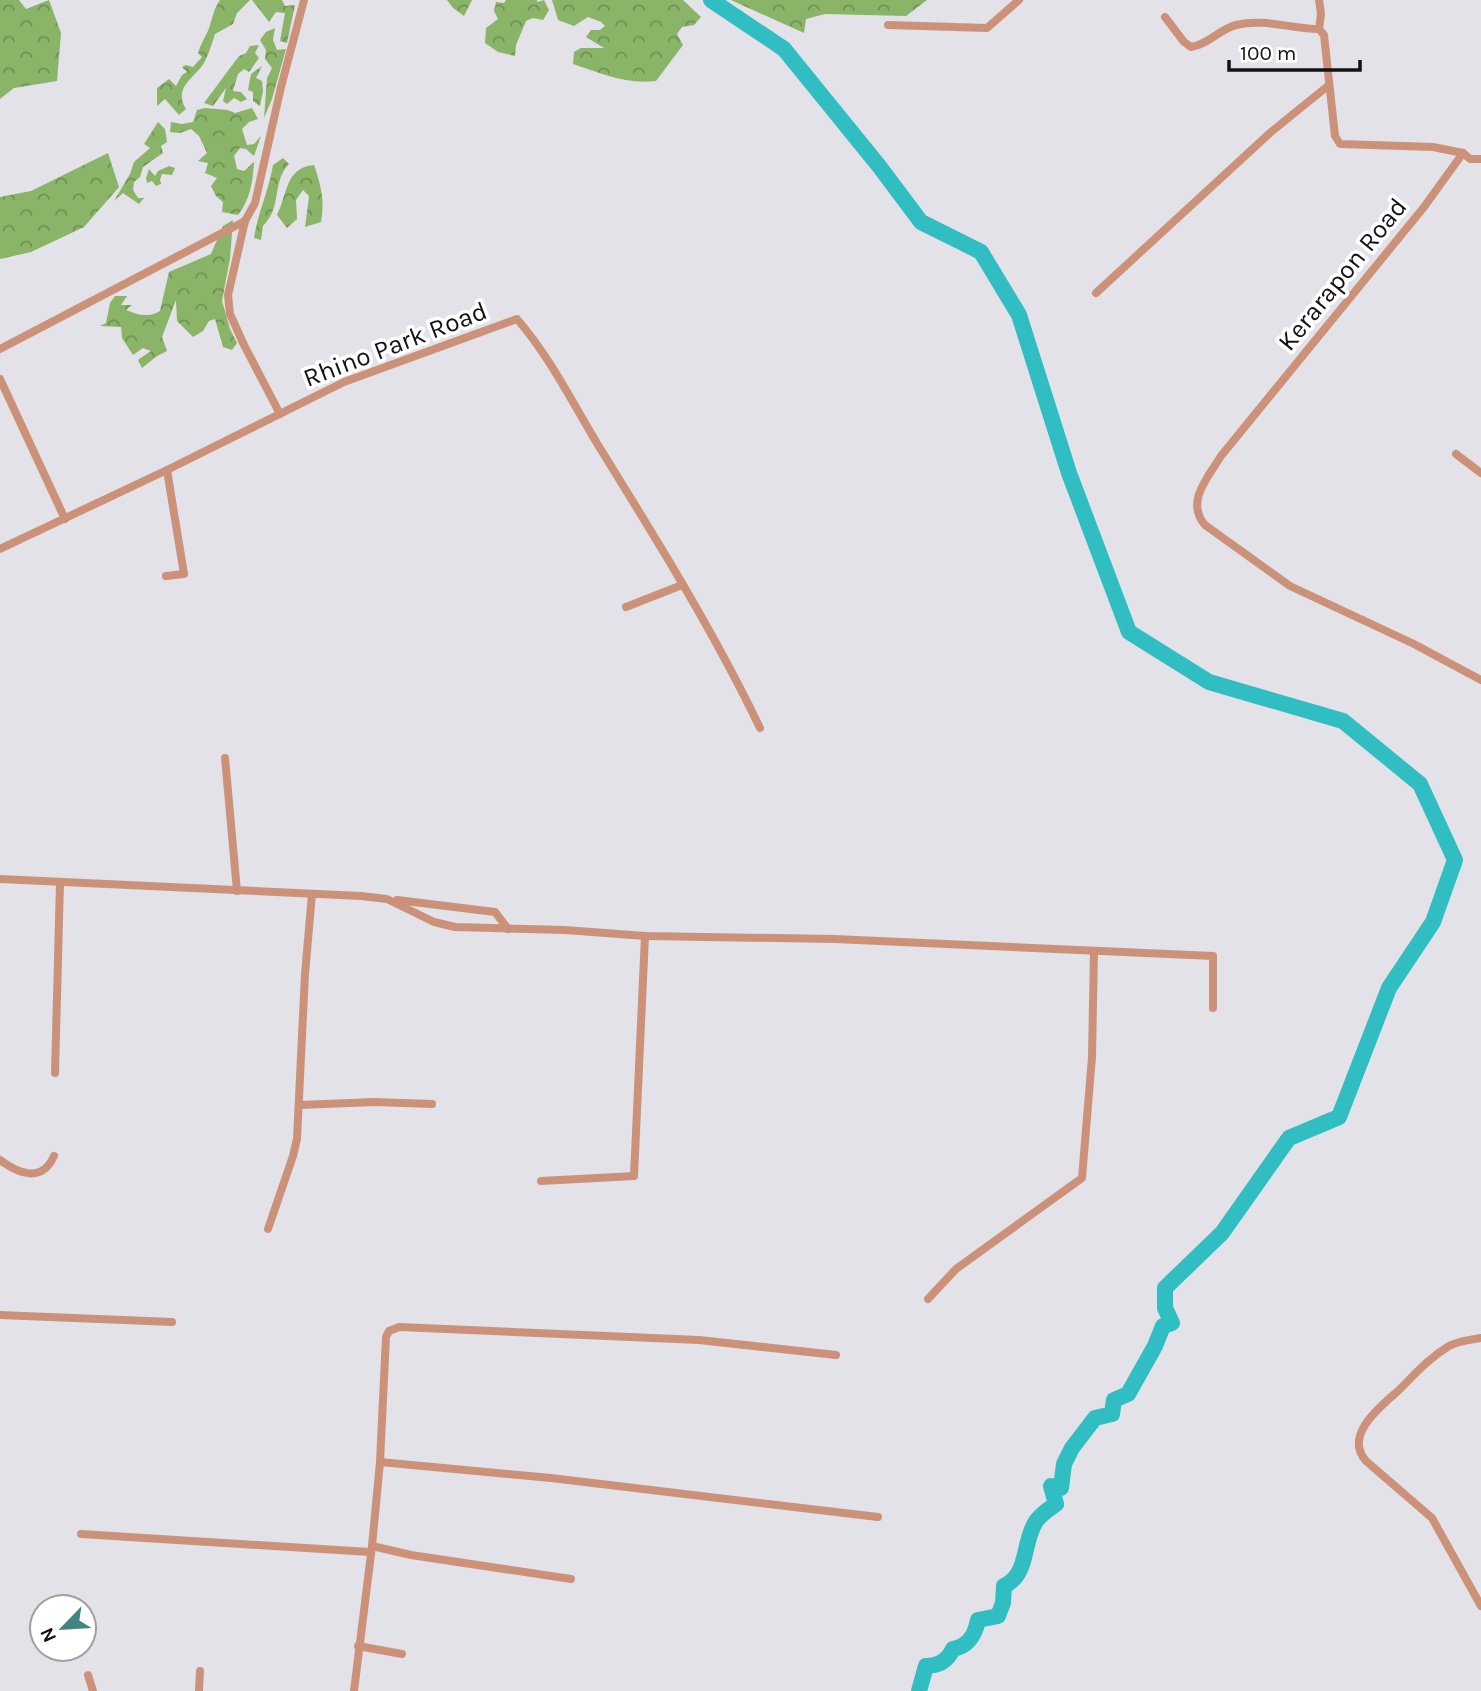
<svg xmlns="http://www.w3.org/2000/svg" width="1481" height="1691" font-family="Karla,sans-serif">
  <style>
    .forest { fill: url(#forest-crowns) }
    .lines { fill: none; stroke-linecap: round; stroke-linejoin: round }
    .river { stroke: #30bec2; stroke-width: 16 }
    .minor { stroke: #cc9279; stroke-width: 8 }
    .labels { text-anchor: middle; stroke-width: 7; stroke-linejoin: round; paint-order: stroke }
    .street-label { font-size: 26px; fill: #131215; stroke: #fff }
  </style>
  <defs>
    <pattern id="forest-crowns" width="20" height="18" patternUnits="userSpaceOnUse" patternTransform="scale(1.75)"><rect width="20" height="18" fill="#8ab467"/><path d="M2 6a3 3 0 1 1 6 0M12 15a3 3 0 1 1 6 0" fill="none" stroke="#709154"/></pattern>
  </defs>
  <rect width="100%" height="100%" fill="#e3e2e8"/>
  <g class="forest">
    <path d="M 0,0 L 19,0 L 26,9 L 49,0 L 61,33 L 57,81 L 14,88 L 0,99 Z"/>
    <path d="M 220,0 L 250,0 L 237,13 L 233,24 L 215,34 C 212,43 209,53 205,61 C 197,77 172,86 186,109 L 179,115 L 165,99 L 157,106 L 157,88 L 169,79 L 176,86 L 182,75 L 187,72 L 182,67 L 186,65 L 193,67 L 202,57 L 198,53 C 200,46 203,41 206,35 C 212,24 212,11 220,0 Z"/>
    <path d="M 252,0 L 282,0 L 285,6 L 295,5 L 287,43 L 280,41 L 285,13 L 276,12 L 269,22 Z"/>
    <path d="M 447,0 L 472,0 L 464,16 L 453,8 Z"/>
    <path d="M 506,0 L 537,0 L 537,2 L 544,0 L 549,10 L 543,20 L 533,18 L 526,21 L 516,45 L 515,56 L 498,52 L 485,43 L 486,28 L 498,19 L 494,11 L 496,2 L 504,3 Z"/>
    <path d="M 552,0 L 683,0 L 701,17 L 694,25 L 682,27 L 677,34 L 683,45 L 656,81 C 627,85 600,73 573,64 L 574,52 L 581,48 L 604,48 L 586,37 L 591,30 L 600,30 L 605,26 L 601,22 L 588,17 L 574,26 L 558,20 Z"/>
    <path d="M 731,0 L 927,0 L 906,16 L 825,14 L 806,19 L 804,33 Z"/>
    <path d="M 275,28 L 273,40 L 277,50 L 286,49 L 272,99 L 264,118 L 267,78 L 272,68 L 265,59 L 266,50 L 260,40 L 266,32 Z"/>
    <path d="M 259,45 L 255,53 L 259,58 L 249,72 L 244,69 L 238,74 L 233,91 L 241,92 L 247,99 L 241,102 L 234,98 L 227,104 L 223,101 L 226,88 L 213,106 L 204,103 L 239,56 L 246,53 L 250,46 Z"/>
    <path d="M 262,66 L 256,78 L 262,81 L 263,91 L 260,106 L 253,101 L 253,92 L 248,90 L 251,74 Z"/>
    <path d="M 205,108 L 228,110 L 235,113 L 252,108 L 258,119 L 249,122 L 242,129 L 247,145 L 254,144 L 261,136 L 254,156 L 246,149 L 240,148 L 234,156 L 237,169 L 244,171 L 254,162 C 253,181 250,200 238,215 L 222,212 L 223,202 L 216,196 L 211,186 L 217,178 L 205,173 L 208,163 L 198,161 L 207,153 L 199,136 L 191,129 L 180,133 L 170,132 L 171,122 L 182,124 L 193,122 L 197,110 Z"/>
    <path d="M 158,122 L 165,129 L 167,142 L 161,146 L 163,153 L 143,167 L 140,177 L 134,182 L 133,190 L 138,198 L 144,198 L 139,204 L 123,193 L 114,201 L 130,174 L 134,162 L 150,148 L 144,144 Z"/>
    <path d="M 108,153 L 119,187 L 84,227 L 31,252 L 0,259 L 0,197 L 31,191 Z"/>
    <path d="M 283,158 L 289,164 C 271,183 283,206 263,226 L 261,240 L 254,238 C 258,212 269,190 273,165 Z"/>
    <path d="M 314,165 C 321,185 325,201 321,222 L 305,227 L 309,196 L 303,190 L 296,200 L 297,219 L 287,228 L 277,215 C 288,193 285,168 314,165 Z"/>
    <path d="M 169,166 L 175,168 L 172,175 L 162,174 L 160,180 L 161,184 L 156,186 L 152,181 L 147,183 L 146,178 L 149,169 L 155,176 L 158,171 Z"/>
    <path d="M 233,220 L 230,258 L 222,301 L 230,329 L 237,343 L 232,350 L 223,347 L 215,319 L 209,321 L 203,331 L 193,337 L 177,321 L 176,300 L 162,337 L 167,351 L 157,356 L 142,368 L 138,360 L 151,351 L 143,348 L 133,355 L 122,338 L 121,327 L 100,326 L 106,323 L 110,303 L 115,296 L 127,296 L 121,305 L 132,305 L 126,310 C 139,315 147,318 160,311 L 169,272 L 211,254 L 223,226 Z"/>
  </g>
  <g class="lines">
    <path class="river" d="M 711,0 L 784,49 L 879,166 L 921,222 L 981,252 L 1019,315 L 1069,473 L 1129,632 L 1209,682 L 1343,721 L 1420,784 L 1455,860 L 1433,922 L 1389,988 L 1339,1117 L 1289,1138 L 1222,1233 L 1165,1288 L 1165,1308 L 1172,1323 L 1163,1326 L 1155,1346 L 1128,1394 L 1114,1400 L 1112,1414 L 1095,1418 L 1072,1448 L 1064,1464 L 1061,1488 L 1051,1486 L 1056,1504 C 1049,1509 1039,1515 1035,1523 C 1022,1545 1029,1574 1004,1586 L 1003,1603 L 998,1616 L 978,1620 C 975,1635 969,1646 953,1649 C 948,1660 939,1666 926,1666 L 919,1691"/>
    <g class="minor">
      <path d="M 1319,0 L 1321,14 L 1319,29"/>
      <path d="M 1165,17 L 1184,42 L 1191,47 C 1207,45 1220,29 1236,25 C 1264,18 1292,29 1319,29 L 1324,35 L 1335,136 L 1340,144 L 1433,147 L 1463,153"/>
      <path d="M 888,25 L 987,28 L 1019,0"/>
      <path d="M 1481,159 L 1470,159 L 1463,153 L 1424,207 L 1221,456 C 1208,477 1185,502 1205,525 L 1290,586 L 1414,644 L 1481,680"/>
      <path d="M 1096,293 L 1271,132 L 1329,85"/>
      <path d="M 0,349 L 245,221"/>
      <path d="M 0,379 L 65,519"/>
      <path d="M 280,414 L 244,345 L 230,314 L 228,295 L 245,221 L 255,203 L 281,87 L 304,0"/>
      <path d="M 1456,454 L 1481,473"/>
      <path d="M 0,549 L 167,470 L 344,382 L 517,319 C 550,357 572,402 598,445 C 655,537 713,630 760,728"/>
      <path d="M 166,576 L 184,574 L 167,470"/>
      <path d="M 626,607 L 682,585"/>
      <path d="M 225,758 L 237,891"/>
      <path d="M 0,879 L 361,896 L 387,899 L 434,922 L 455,927 L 565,930 L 645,936 L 835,939 L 1213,956 L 1213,1008"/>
      <path d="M 397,900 L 495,912 L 508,929"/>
      <path d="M 55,1073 L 60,882"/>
      <path d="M 300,1105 L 374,1102 L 432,1104"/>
      <path d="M 0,1160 C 19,1174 42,1183 54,1156"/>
      <path d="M 541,1181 L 634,1176 L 645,936"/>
      <path d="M 268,1229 L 293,1156 L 297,1139 L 305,974 L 312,894"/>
      <path d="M 928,1299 L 956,1269 L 1082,1178 L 1092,1057 L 1094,951"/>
      <path d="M 0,1315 L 172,1322"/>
      <path d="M 1481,1338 C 1470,1340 1458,1341 1449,1346 C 1429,1358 1415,1374 1399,1390 C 1381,1406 1343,1435 1366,1461 L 1432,1518 L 1481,1606"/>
      <path d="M 380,1462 L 551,1478 L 878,1517"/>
      <path d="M 81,1534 L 370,1552"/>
      <path d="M 372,1546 L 411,1555 L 571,1579"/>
      <path d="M 358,1646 L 402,1654"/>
      <path d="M 88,1675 L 93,1691"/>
      <path d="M 199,1691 L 200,1671"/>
      <path d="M 354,1691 L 372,1546 L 380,1462 L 386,1337 L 389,1331 L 399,1327 L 699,1340 L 836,1355"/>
    </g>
  </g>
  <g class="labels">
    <g class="street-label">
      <text transform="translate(1342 274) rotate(-51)" y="9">Kerarapon Road</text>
      <text transform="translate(395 344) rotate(-21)" y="9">Rhino Park Road</text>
    </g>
  </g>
  <g transform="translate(63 1628) rotate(245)"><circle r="33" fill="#ffffff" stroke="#a1a0a1" stroke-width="2"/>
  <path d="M0-5L12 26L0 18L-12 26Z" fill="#3f8681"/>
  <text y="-10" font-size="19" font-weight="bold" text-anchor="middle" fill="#131215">N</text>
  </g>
  <path d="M1229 60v10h131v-10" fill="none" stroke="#131215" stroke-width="3.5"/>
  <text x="1240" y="60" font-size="21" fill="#131215" stroke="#ffffff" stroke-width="5" paint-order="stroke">100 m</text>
</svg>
